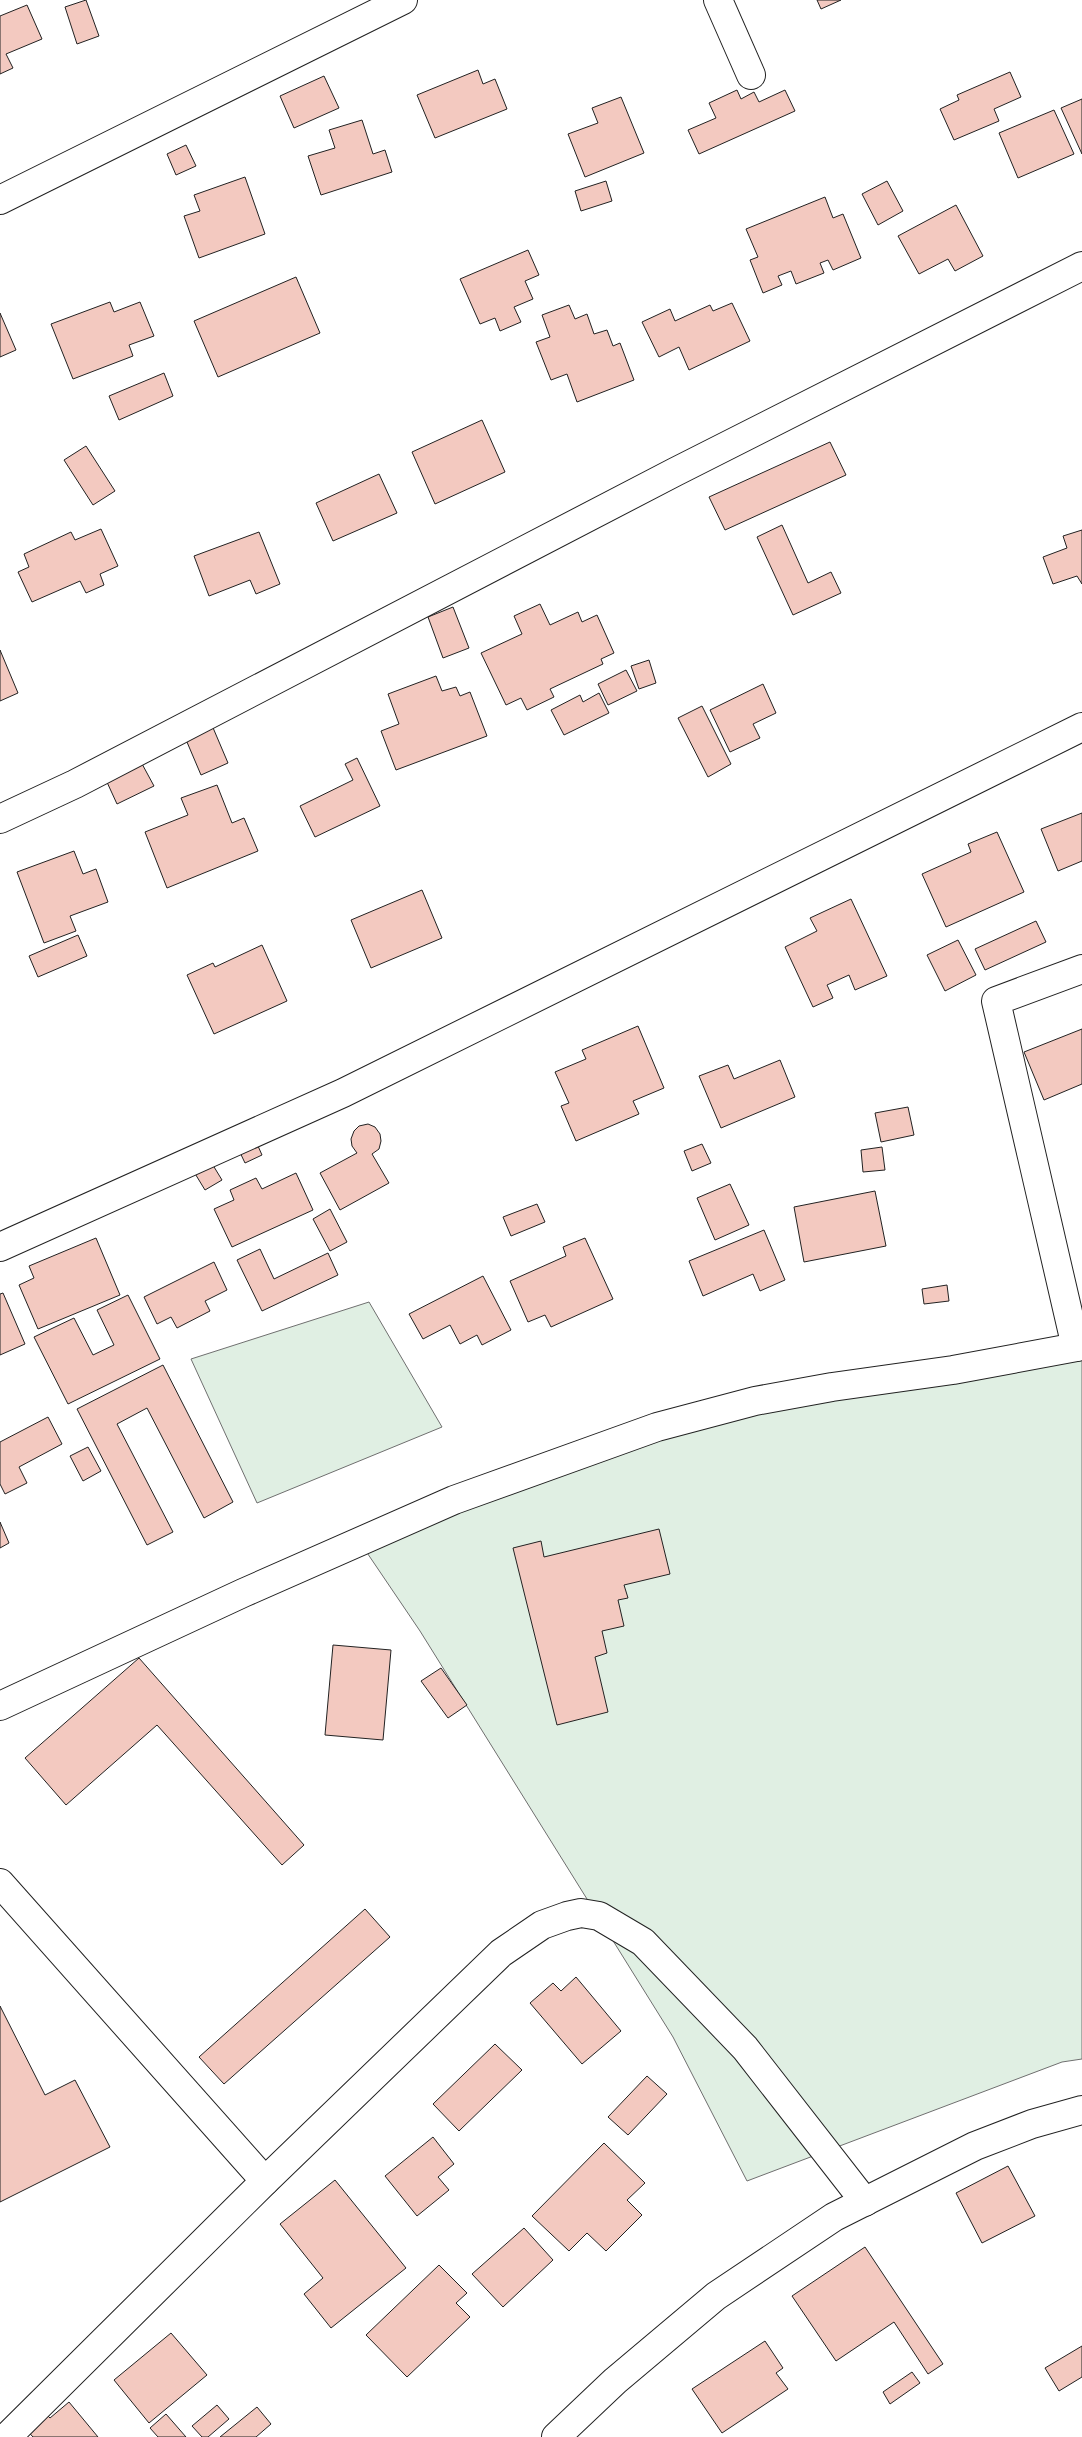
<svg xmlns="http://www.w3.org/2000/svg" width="1082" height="2437" font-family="Figtree,sans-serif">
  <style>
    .green { fill: #e0efe3; stroke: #6f6f6f }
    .building { fill: #f3c9c0; stroke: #222 }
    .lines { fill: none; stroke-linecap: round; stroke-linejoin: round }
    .minor-casing { stroke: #222; stroke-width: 30 }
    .minor { stroke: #fff; stroke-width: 28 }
  </style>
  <rect width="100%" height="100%" fill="#fff"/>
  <g class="green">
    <path d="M 369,1302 L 442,1427 L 257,1503 L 191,1359 Z"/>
    <path d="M 1082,1352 L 1082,2059 L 1062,2062 L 747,2181 L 673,2037 L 420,1631 L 355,1535 L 688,1419 Z"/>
  </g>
  <g class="building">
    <path d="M 86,0 L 99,36 L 77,44 L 65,7 Z"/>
    <path d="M 817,0 L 841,0 L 821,9 Z"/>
    <path d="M 27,5 L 42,39 L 6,54 L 13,68 L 0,74 L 0,16 Z"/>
    <path d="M 478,70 L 483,84 L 495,79 L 507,109 L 435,138 L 417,95 Z"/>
    <path d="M 1010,72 L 1021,97 L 994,109 L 999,121 L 954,140 L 940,109 L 959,100 L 957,95 Z"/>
    <path d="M 324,76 L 339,108 L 294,128 L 280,96 Z"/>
    <path d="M 737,90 L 741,99 L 754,92 L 759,102 L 785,90 L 795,111 L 699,154 L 688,130 L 716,118 L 709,103 Z"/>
    <path d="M 621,97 L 644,153 L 585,177 L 568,134 L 598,123 L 592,108 Z"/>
    <path d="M 1082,99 L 1082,154 L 1061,108 Z"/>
    <path d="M 1054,110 L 1074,154 L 1018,178 L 999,133 Z"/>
    <path d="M 362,120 L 373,154 L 385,150 L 392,172 L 321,195 L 308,156 L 335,148 L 329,130 Z"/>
    <path d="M 186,145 L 196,166 L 176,175 L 167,154 Z"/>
    <path d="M 245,177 L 265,234 L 199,258 L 184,216 L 200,211 L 194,195 Z"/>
    <path d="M 606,181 L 612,201 L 581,211 L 575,191 Z"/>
    <path d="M 887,181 L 903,211 L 878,225 L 862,194 Z"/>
    <path d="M 825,197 L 833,218 L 843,214 L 861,258 L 833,270 L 828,260 L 820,263 L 824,273 L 796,284 L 791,271 L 778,276 L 782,285 L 763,293 L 750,260 L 758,257 L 746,229 Z"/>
    <path d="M 956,205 L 983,256 L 955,271 L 948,259 L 919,274 L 898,236 Z"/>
    <path d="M 528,250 L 539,275 L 525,281 L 533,299 L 514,307 L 521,322 L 500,331 L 495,318 L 480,324 L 460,279 Z"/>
    <path d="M 296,277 L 320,333 L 218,377 L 194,321 Z"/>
    <path d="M 110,302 L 114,312 L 140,302 L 154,336 L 129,345 L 133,356 L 73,379 L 51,324 Z"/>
    <path d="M 732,303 L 750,341 L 689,370 L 679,347 L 659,357 L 642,322 L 670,309 L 675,321 L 710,305 L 713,311 Z"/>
    <path d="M 569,305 L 575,319 L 587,314 L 594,334 L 607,330 L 613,346 L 620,343 L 634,380 L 577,402 L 567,374 L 551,380 L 536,342 L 550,337 L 542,315 Z"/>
    <path d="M 0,313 L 16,350 L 0,357 Z"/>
    <path d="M 164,373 L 173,396 L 119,420 L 109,396 Z"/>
    <path d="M 482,420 L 505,472 L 435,504 L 412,452 Z"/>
    <path d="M 830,442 L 846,475 L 725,530 L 709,497 Z"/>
    <path d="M 86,446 L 115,491 L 93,505 L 64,460 Z"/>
    <path d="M 379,474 L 397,513 L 333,541 L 316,503 Z"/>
    <path d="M 782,525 L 808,583 L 831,572 L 841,593 L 793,615 L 757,537 Z"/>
    <path d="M 101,529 L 118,566 L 100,574 L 104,585 L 86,593 L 80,581 L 32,602 L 18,572 L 29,567 L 24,554 L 71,532 L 75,540 Z"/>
    <path d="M 1082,530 L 1082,584 L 1077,576 L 1053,584 L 1043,557 L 1067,548 L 1063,536 Z"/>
    <path d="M 259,532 L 280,584 L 256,594 L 250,580 L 209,596 L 194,556 Z"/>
    <path d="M 540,604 L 550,625 L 578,612 L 582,622 L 597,615 L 614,653 L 601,659 L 603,664 L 550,689 L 554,697 L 527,710 L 521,698 L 506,705 L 481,653 L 522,634 L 514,616 Z"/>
    <path d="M 453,607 L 469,648 L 443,658 L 428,617 Z"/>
    <path d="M 0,650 L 18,693 L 0,701 Z"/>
    <path d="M 649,660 L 656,683 L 639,689 L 631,666 Z"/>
    <path d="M 626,670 L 637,691 L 608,705 L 598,684 Z"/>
    <path d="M 436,676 L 442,691 L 456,687 L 460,696 L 470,692 L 487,736 L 396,770 L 381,731 L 399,724 L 388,694 Z"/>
    <path d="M 763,684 L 776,713 L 753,724 L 760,738 L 730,752 L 710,710 Z"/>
    <path d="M 599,693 L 609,713 L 564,735 L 551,710 L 580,695 L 583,702 Z"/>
    <path d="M 702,706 L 731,764 L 708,777 L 678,718 Z"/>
    <path d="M 211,723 L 228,763 L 201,775 L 184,735 Z"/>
    <path d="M 357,758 L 380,806 L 315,837 L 300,806 L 353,780 L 345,764 Z"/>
    <path d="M 141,762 L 154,786 L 117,804 L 106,780 Z"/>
    <path d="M 217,785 L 232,823 L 244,818 L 258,851 L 167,888 L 145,832 L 188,815 L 181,798 Z"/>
    <path d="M 1082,813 L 1082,861 L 1058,871 L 1041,829 Z"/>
    <path d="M 997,832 L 1024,892 L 946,927 L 922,874 L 971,852 L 968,844 Z"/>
    <path d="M 74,851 L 83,874 L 96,869 L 108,902 L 70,916 L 76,931 L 44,943 L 17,872 Z"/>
    <path d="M 422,890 L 442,938 L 371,968 L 351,920 Z"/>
    <path d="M 851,899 L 887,976 L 855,990 L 849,975 L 827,985 L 833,998 L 813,1007 L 785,947 L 817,931 L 810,918 Z"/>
    <path d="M 1036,921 L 1046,942 L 985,970 L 975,949 Z"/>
    <path d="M 78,935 L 87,956 L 38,977 L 29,956 Z"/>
    <path d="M 958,940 L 976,975 L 945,991 L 927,955 Z"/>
    <path d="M 262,945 L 287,1001 L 214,1034 L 187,975 L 213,963 L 215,967 Z"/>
    <path d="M 638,1026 L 664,1088 L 633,1101 L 639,1114 L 576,1141 L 561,1106 L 569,1103 L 555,1072 L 586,1059 L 582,1050 Z"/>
    <path d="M 1082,1029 L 1082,1084 L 1044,1100 L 1024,1052 Z"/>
    <path d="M 780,1060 L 795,1097 L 721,1128 L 699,1076 L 728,1065 L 734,1079 Z"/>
    <path d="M 908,1107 L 914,1135 L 881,1142 L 875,1113 Z"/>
    <path d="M 368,1124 L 375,1127 L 380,1134 L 381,1141 L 379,1149 L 372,1154 L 389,1183 L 340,1210 L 320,1173 L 357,1153 L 352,1146 L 351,1139 L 354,1131 L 359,1126 Z"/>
    <path d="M 254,1137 L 262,1155 L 245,1163 L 236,1144 Z"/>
    <path d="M 702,1144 L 711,1163 L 692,1171 L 684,1151 Z"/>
    <path d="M 882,1147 L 885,1170 L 863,1172 L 861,1150 Z"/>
    <path d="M 208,1157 L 222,1180 L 205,1190 L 191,1167 Z"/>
    <path d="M 296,1173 L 313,1210 L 232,1247 L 214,1209 L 234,1200 L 230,1190 L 256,1178 L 262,1189 Z"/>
    <path d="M 730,1184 L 749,1225 L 715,1240 L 697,1198 Z"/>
    <path d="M 875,1191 L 886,1246 L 804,1262 L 794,1207 Z"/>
    <path d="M 537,1204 L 545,1222 L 511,1236 L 503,1217 Z"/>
    <path d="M 330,1209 L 347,1242 L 330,1251 L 313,1219 Z"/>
    <path d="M 764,1230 L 785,1280 L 760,1291 L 753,1274 L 703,1296 L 689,1261 Z"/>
    <path d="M 96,1238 L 120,1295 L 38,1329 L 19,1285 L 34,1278 L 29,1266 Z"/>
    <path d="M 585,1238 L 613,1299 L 551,1327 L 545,1315 L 528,1322 L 510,1281 L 566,1256 L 563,1247 Z"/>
    <path d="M 260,1249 L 274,1279 L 328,1253 L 338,1275 L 262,1311 L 237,1260 Z"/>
    <path d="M 214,1262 L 227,1290 L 205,1301 L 210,1311 L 177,1328 L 171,1317 L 157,1324 L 144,1297 Z"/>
    <path d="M 483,1276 L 511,1330 L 482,1345 L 477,1335 L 460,1344 L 450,1325 L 423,1339 L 409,1314 Z"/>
    <path d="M 947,1285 L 949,1301 L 924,1304 L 922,1289 Z"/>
    <path d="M 3,1293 L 25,1344 L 0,1355 L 0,1294 Z"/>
    <path d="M 128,1295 L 160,1359 L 68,1404 L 34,1337 L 74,1318 L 93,1355 L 114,1345 L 97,1310 Z"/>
    <path d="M 163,1365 L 233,1502 L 204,1518 L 147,1408 L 117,1424 L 173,1532 L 147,1545 L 77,1409 Z"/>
    <path d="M 48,1417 L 62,1444 L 19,1467 L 27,1483 L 5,1494 L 0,1484 L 0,1442 Z"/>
    <path d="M 88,1447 L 101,1471 L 83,1481 L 70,1456 Z"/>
    <path d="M 0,1522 L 9,1543 L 0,1548 Z"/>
    <path d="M 659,1529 L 670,1574 L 624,1585 L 628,1598 L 618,1600 L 624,1626 L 602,1631 L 607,1653 L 595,1657 L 608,1712 L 557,1725 L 513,1548 L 541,1541 L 544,1557 Z"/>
    <path d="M 333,1645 L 391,1650 L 383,1740 L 325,1735 Z"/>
    <path d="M 139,1658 L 304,1845 L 282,1865 L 157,1725 L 66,1805 L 25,1758 Z"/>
    <path d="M 441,1668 L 467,1705 L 448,1718 L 421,1681 Z"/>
    <path d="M 365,1909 L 390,1937 L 224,2084 L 199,2057 Z"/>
    <path d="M 576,1977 L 621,2031 L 582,2064 L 530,2003 L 553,1983 L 561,1991 Z"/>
    <path d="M 0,2006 L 45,2095 L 75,2080 L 110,2147 L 0,2202 Z"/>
    <path d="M 495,2044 L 522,2070 L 459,2131 L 433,2104 Z"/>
    <path d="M 647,2076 L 667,2094 L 628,2135 L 608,2117 Z"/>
    <path d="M 433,2137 L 454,2164 L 438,2177 L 449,2190 L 417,2216 L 385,2176 Z"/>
    <path d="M 604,2143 L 645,2183 L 627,2200 L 642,2215 L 606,2251 L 587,2233 L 569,2251 L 532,2216 Z"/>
    <path d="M 1008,2166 L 1035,2216 L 982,2243 L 956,2193 Z"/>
    <path d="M 335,2180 L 406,2268 L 331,2328 L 304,2294 L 323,2278 L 280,2224 Z"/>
    <path d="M 524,2228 L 553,2260 L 503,2307 L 472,2274 Z"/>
    <path d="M 865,2247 L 943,2364 L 928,2374 L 894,2322 L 836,2361 L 792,2296 Z"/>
    <path d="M 439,2265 L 467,2293 L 456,2303 L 470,2317 L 407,2377 L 366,2335 Z"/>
    <path d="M 171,2333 L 207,2375 L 149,2423 L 114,2380 Z"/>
    <path d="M 765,2341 L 783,2368 L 776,2373 L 788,2389 L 722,2433 L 692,2389 Z"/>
    <path d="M 1082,2346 L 1082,2377 L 1059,2391 L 1045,2368 Z"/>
    <path d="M 912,2372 L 920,2383 L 890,2404 L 883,2392 Z"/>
    <path d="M 69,2402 L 98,2437 L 33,2437 L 24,2427 L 43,2411 L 50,2418 Z"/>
    <path d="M 217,2405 L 229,2419 L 208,2437 L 202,2437 L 192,2426 Z"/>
    <path d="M 257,2407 L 271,2424 L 256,2437 L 220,2437 Z"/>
    <path d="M 166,2414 L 186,2437 L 158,2437 L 150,2428 Z"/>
  </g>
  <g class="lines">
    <g class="minor-casing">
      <g id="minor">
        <path d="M 718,0 L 751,75"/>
        <path d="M 0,200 L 403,0"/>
        <path d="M 0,819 L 75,784 L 675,472 L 1082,266"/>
        <path d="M 0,1247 L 343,1093 L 1082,727"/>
        <path d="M 1076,1347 L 996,1001 L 1082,969"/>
        <path d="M 0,1706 L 243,1593 L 454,1500 L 657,1427 L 755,1401 L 832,1387 L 953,1370 L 1082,1346"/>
        <path d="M 0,1883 L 265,2181"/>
        <path d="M 7,2437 L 265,2181 L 501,1953 L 542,1925 L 567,1916 L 581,1913 L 599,1916 L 643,1942 L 745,2048 L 865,2202"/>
        <path d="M 556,2437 L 615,2381 L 716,2296 L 834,2217 L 975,2146 L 1032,2124 L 1082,2110"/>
      </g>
    </g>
    <use href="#minor" class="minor"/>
  </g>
</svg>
